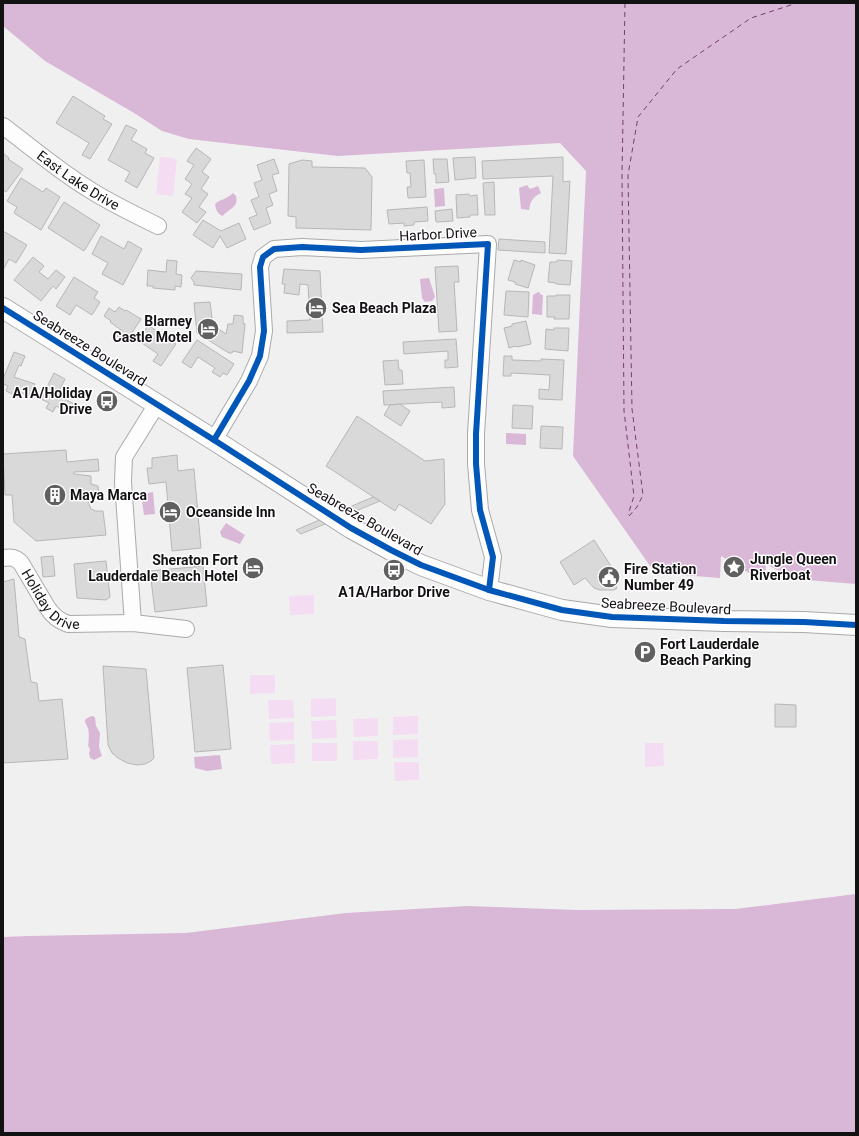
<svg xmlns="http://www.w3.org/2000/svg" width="859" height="1136" font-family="Roboto,sans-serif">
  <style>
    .green { fill: #f4dcf2 }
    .water { fill: #d9b7d6 }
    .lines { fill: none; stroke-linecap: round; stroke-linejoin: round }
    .ferry { stroke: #773c74; stroke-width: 1; stroke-dasharray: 5 4; stroke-linecap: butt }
    .building { fill: #dad9da; stroke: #b8b7b8 }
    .minor-casing { stroke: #abaaab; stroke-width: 18 }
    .major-casing { stroke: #abaaab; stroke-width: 22 }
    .minor { stroke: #fdfdfd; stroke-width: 16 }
    .major { stroke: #fdfdfd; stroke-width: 20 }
    .cycleway-casing { stroke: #fffdff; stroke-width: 8 }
    .cycleway { stroke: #0057b8; stroke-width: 6 }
    .labels { text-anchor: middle; stroke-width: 3; stroke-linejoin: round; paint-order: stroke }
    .street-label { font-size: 14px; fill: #131213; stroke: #fffdff }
    .poi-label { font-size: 14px; font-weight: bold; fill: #131213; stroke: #fffdff; text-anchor: start }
  </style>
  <rect width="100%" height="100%" fill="#f1f0f1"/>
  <g class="green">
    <path d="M 160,157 L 177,159 L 173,196 L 156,194 Z"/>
    <path d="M 314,595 L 314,614 L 290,615 L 289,596 Z"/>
    <path d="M 250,675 L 275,675 L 275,693 L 250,694 Z"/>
    <path d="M 336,698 L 336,716 L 311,717 L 311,699 Z"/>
    <path d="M 268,700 L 293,700 L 294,718 L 269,719 Z"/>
    <path d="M 418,716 L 418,734 L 393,735 L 393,717 Z"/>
    <path d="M 378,718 L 378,736 L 354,737 L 353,719 Z"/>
    <path d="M 336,720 L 337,738 L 312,739 L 311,721 Z"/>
    <path d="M 294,722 L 294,740 L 270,741 L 269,723 Z"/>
    <path d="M 418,739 L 418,757 L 393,758 L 393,740 Z"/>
    <path d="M 353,741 L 378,741 L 378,759 L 353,760 Z"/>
    <rect x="312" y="743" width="25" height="18"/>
    <path d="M 645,743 L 663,743 L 664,766 L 645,767 Z"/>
    <path d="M 295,744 L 295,763 L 271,764 L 270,745 Z"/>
    <path d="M 394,762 L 419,762 L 419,780 L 395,781 Z"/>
  </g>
  <g class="water">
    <path d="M 3,3 L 856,3 L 856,584 L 794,579 L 766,564 L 765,579 L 759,579 L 721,556 L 720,578 L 655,573 L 573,456 L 586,171 L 560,143 L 338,156 L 189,139 L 162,131 L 134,113 L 45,61 L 3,26 Z"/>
    <path d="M 527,185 L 530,189 L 538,186 L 541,193 C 532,198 531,200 529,210 L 521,209 L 519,188 Z"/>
    <path d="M 444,188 L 445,206 L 435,207 L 434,189 Z"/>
    <path d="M 233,193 L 236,196 C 239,208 229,208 223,216 C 217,214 216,209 215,204 C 222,198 226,200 233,193 Z"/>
    <path d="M 429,278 L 435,297 L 432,301 L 425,302 L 422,298 L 420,279 Z"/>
    <path d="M 538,292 L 540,293 L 541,295 L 543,295 L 542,315 L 532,314 L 533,295 Z"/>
    <path d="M 506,433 L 526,434 L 526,445 L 506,444 Z"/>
    <path d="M 153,492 L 155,514 L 144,515 L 141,494 Z"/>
    <path d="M 226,523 L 245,535 L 240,544 L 222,537 L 220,532 Z"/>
    <path d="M 92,716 L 95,717 L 96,726 L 100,733 L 99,747 L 102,756 L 94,760 L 90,758 L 89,753 L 90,750 L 88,745 C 89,742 89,731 88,728 C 84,721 83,719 92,716 Z"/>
    <path d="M 220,755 L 222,769 L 207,771 L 195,768 L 194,757 Z"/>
    <path d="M 856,894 L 856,1133 L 3,1133 L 3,937 L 28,936 L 186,933 L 346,913 L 467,906 L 577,910 L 735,909 Z"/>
  </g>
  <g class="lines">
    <g class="ferry">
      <path d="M 625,3 L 622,175 L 624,411 L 634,496 L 628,515"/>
      <path d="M 629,516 L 637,507 L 643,495 L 632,409 L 628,175 L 638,117 L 677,69 L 751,18 L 797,3"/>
    </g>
  </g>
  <g class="building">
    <path d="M 73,96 L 105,116 L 103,119 L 112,124 L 90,159 L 82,155 L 89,143 L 56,123 Z"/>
    <path d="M 126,125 L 137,130 L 131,140 L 147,149 L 145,153 L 154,158 L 137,188 L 125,181 L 130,172 L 108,160 Z"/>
    <path d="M 196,148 L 211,159 L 202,172 L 209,177 L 201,189 L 208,194 L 199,207 L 206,212 L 197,223 L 182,212 L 192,198 L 185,194 L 192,184 L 185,179 L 194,165 L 187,161 Z"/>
    <path d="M 3,153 L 9,158 L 8,159 L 23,169 L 6,192 L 3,190 Z"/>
    <path d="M 475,157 L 476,178 L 455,180 L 453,158 Z"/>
    <path d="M 563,157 L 563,182 L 570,181 L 566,254 L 549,253 L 553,176 L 483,179 L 482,161 Z"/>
    <path d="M 274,159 L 279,173 L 272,175 L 277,191 L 269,194 L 273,205 L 266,208 L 271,223 L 254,230 L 249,218 L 257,215 L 251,200 L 259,197 L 254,183 L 262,180 L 257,165 Z"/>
    <path d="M 433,159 L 447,159 L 449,182 L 436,183 L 436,174 L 434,174 Z"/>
    <path d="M 302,160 L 312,161 L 312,167 L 365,168 L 372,177 L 371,230 L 296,228 L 296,217 L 288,216 L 289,164 Z"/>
    <path d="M 424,160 L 426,197 L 408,198 L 407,187 L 411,187 L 410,173 L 407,173 L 406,161 Z"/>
    <path d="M 21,178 L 43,192 L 46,188 L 60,197 L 41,230 L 14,213 L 17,207 L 7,201 Z"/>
    <path d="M 494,182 L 495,215 L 485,215 L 483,183 Z"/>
    <path d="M 469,194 L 470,196 L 477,195 L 478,215 L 470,215 L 470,217 L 457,218 L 456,195 Z"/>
    <path d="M 64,202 L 100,225 L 84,251 L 48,228 Z"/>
    <path d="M 427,207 L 428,221 L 414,222 L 414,225 L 404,226 L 404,223 L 389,224 L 387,210 Z"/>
    <path d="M 452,209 L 453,221 L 436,222 L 435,211 Z"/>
    <path d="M 203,220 L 221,231 L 239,223 L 246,239 L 227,248 L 220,236 L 213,248 L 193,235 Z"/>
    <path d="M 3,231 L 27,245 L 16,263 L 9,259 L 3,270 Z"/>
    <path d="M 101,236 L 124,249 L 128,241 L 142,249 L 123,285 L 102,274 L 108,263 L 92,254 Z"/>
    <path d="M 499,239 L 545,242 L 545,253 L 498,250 Z"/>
    <path d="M 33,257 L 44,266 L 39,272 L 48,279 L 56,270 L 65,277 L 56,289 L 53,286 L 41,301 L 14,280 Z"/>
    <path d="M 167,260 L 177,261 L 176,274 L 182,275 L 181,287 L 175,286 L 175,290 L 153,288 L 153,286 L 147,286 L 148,270 L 166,272 Z"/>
    <path d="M 514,260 L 521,262 L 521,260 L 535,265 L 528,288 L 515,284 L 515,282 L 508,280 Z"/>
    <path d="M 557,260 L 572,261 L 570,285 L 556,284 L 556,283 L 548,282 L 550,262 L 557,262 Z"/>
    <path d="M 458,266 L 459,282 L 454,282 L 457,331 L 439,332 L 435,267 Z"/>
    <path d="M 284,269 L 320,271 L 323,332 L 287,333 L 287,321 L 310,320 L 308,285 L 300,284 L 299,295 L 284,293 L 285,284 L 282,284 Z"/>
    <path d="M 196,271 L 242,274 L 241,290 L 194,285 L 194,282 L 191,278 Z"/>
    <path d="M 74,277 L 98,292 L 94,298 L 100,302 L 92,315 L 76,305 L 70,315 L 56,306 Z"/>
    <path d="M 506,291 L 529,292 L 528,317 L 504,315 Z"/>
    <path d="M 556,295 L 570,295 L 569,319 L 554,319 L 555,317 L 547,317 L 547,296 L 556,296 Z"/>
    <path d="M 210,302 L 213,325 L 226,334 L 228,324 L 233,324 L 234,315 L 243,316 L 243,323 L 245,324 L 242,353 L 233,351 L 232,353 L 229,353 L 197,333 L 194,303 Z"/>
    <path d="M 119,307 L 125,311 L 126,310 L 141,319 L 126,342 L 117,336 L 121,330 L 110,322 L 111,321 L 104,316 L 109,308 L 115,312 Z"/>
    <path d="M 526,321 L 531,344 L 517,347 L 516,346 L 509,348 L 504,328 L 512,326 L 512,324 Z"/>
    <path d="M 148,325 L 176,344 L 161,366 L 153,361 L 158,354 L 139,341 L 145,332 L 144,332 Z"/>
    <path d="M 554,328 L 569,328 L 568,351 L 545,349 L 546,329 L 554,330 Z"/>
    <path d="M 456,339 L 458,367 L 445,368 L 445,360 L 448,360 L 448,351 L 404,354 L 403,342 Z"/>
    <path d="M 197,340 L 234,364 L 227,375 L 223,373 L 220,377 L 212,372 L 215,368 L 198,357 L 191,368 L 182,362 Z"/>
    <path d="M 14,352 L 25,356 L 21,366 L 19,365 L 14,377 L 35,384 L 30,396 L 15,390 L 14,395 L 6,391 L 8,386 L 3,384 L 3,379 Z"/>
    <path d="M 504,356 L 512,356 L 512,360 L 541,361 L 541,359 L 564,360 L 562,400 L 539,399 L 539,389 L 549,390 L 550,375 L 511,373 L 511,376 L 503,376 Z"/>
    <path d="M 398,360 L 399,370 L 402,370 L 403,384 L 385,385 L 383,361 Z"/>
    <path d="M 54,373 L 65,379 L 57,395 L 76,405 L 71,414 L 56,406 L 53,412 L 46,408 L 49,403 L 41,399 Z"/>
    <path d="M 454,387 L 455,407 L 442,408 L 442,402 L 384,405 L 383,391 Z"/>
    <path d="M 400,404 L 410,411 L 401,426 L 384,415 L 390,405 Z"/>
    <path d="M 513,405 L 533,406 L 532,429 L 512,428 Z"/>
    <path d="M 357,416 L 425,461 L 444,459 L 445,504 L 431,524 L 399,504 L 395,511 L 326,466 Z"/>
    <path d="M 541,426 L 563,427 L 562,449 L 540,448 Z"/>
    <path d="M 66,450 L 67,462 L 98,459 L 99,471 L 74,472 L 74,474 L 91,476 L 91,484 L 98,486 L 99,495 L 87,499 L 91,509 L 96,511 L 103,511 L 106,535 L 36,541 L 14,522 L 12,495 L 5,495 L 3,454 Z"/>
    <path d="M 177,455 L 178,471 L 194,469 L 201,548 L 172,551 L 166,482 L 149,484 L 147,468 L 152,468 L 152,458 Z"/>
    <path d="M 373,497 L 380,501 L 301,534 L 296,530 Z"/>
    <path d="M 594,540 L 611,566 L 606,570 L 617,588 L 614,590 L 600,590 L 594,588 L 585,578 L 574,585 L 560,562 Z"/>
    <path d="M 53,556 L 55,576 L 43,577 L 41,557 Z"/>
    <path d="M 106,561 L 110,597 L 106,600 L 77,598 L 74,564 Z"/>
    <path d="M 203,566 L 207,606 L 155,612 L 150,571 Z"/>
    <path d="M 14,579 L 19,637 L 25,639 L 31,682 L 37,683 L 39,701 L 62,699 L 68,759 L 3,763 L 3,582 Z"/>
    <path d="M 223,665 L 231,749 L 195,752 L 187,668 Z"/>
    <path d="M 103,666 L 146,669 L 154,758 L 151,761 L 145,764 L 137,765 L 127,763 L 118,758 L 112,753 L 108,745 Z"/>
    <path d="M 775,704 L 796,705 L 796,727 L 775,727 Z"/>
  </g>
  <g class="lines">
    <g class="minor-casing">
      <g id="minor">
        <path id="s1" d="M 3,126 C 31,147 58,170 87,188 C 110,203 134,214 158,226"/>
        <path d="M 214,440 L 249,381 L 260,356 L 264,331 L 260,267 L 263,257 L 274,249 L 302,247 L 361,250 L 488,244 L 476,434 L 476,464 L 480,510 L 493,557 L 489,590"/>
        <path id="s2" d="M 3,558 C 11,557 15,557 21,563 L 47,607 C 52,615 59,621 68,624 L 133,623 L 186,629"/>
        <path d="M 133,623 L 123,482 L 124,457 L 157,404"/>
      </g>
    </g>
    <g class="major-casing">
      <path id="major" d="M 3,308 L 214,440 L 351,528 L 391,550 L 421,565 L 489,590 L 562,610 L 612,617 L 724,621 L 804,622 L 856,625"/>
    </g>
    <use href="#minor" class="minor"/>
    <use href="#major" class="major"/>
    <g class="cycleway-casing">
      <g id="cycleway">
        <path d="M 3,308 L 214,440 L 351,528 L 391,550 L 421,565 L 489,590 L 562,610 L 612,617 L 724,621 L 804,622 L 856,625"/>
        <path d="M 214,440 L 249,381 L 260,356 L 264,331 L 260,267 L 263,257 L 274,249 L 302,247 L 361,250 L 488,244 L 476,434 L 476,464 L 480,510 L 493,557 L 489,590"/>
      </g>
    </g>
    <use href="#cycleway" class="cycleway"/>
  </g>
  <defs>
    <g id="hotel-disc" transform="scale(1.15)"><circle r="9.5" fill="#616061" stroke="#fffdff"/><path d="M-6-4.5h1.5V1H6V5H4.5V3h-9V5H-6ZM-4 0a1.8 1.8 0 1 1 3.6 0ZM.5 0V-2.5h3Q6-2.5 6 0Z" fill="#fff"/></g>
    <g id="bus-disc" transform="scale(1.15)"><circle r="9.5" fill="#616061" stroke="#fffdff"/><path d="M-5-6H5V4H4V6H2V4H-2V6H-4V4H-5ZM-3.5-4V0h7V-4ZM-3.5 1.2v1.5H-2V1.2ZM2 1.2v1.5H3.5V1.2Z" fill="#fff"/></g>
    <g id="building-disc" transform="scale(1.15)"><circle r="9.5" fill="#616061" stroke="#fffdff"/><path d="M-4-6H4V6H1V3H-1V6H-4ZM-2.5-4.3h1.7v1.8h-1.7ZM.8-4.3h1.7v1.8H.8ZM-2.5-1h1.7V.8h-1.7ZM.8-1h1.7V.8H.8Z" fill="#fff"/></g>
    <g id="sight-disc" transform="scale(1.15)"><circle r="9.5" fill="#616061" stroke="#fffdff"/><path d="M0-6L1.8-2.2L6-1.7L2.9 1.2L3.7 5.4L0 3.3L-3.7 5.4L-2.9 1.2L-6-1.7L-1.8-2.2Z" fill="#fff"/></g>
    <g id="civic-disc" transform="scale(1.15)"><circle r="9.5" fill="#616061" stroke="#fffdff"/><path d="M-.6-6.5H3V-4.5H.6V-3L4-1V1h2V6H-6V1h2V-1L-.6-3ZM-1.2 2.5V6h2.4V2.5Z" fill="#fff"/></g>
    <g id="parking-disc" transform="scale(1.15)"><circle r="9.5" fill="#616061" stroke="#fffdff"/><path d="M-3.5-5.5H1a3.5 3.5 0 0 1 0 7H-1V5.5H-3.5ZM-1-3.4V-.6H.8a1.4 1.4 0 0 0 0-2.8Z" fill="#fff"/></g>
  </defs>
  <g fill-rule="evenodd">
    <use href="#hotel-disc" x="316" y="308"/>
    <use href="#hotel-disc" x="208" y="329"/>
    <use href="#bus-disc" x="107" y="401"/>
    <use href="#building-disc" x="55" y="495"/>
    <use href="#hotel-disc" x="170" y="512"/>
    <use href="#sight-disc" x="734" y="567"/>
    <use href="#hotel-disc" x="253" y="568"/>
    <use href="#bus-disc" x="394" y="570"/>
    <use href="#civic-disc" x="609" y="577"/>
    <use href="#parking-disc" x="645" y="652"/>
  </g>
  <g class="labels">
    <g class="street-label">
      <text dy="5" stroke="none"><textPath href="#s1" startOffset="93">East Lake Drive</textPath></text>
      <text transform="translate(438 234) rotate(-3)" y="5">Harbor Drive</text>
      <text transform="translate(90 348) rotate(32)" y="5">Seabreeze Boulevard</text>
      <text transform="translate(365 519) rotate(30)" y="5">Seabreeze Boulevard</text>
      <text dy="5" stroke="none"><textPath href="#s2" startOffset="69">Holiday Drive</textPath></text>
      <text transform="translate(666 606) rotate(3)" y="5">Seabreeze Boulevard</text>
    </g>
    <g class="poi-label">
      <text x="332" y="313">Sea Beach Plaza</text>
      <text x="192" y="326" text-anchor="end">Blarney<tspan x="192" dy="16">Castle Motel</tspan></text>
      <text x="92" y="398" text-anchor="end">A1A/Holiday<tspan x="92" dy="16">Drive</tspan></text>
      <text x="70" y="500">Maya Marca</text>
      <text x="186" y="517">Oceanside Inn</text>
      <text x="750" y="564">Jungle Queen<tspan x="750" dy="16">Riverboat</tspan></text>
      <text x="238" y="565" text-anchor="end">Sheraton Fort<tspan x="238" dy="16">Lauderdale Beach Hotel</tspan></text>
      <text x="624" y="574">Fire Station<tspan x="624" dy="16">Number 49</tspan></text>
      <text x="394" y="597" text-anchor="middle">A1A/Harbor Drive</text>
      <text x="660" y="649">Fort Lauderdale<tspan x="660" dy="16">Beach Parking</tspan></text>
    </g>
  </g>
  <rect width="859" height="1136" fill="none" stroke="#131213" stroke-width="8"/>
</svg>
